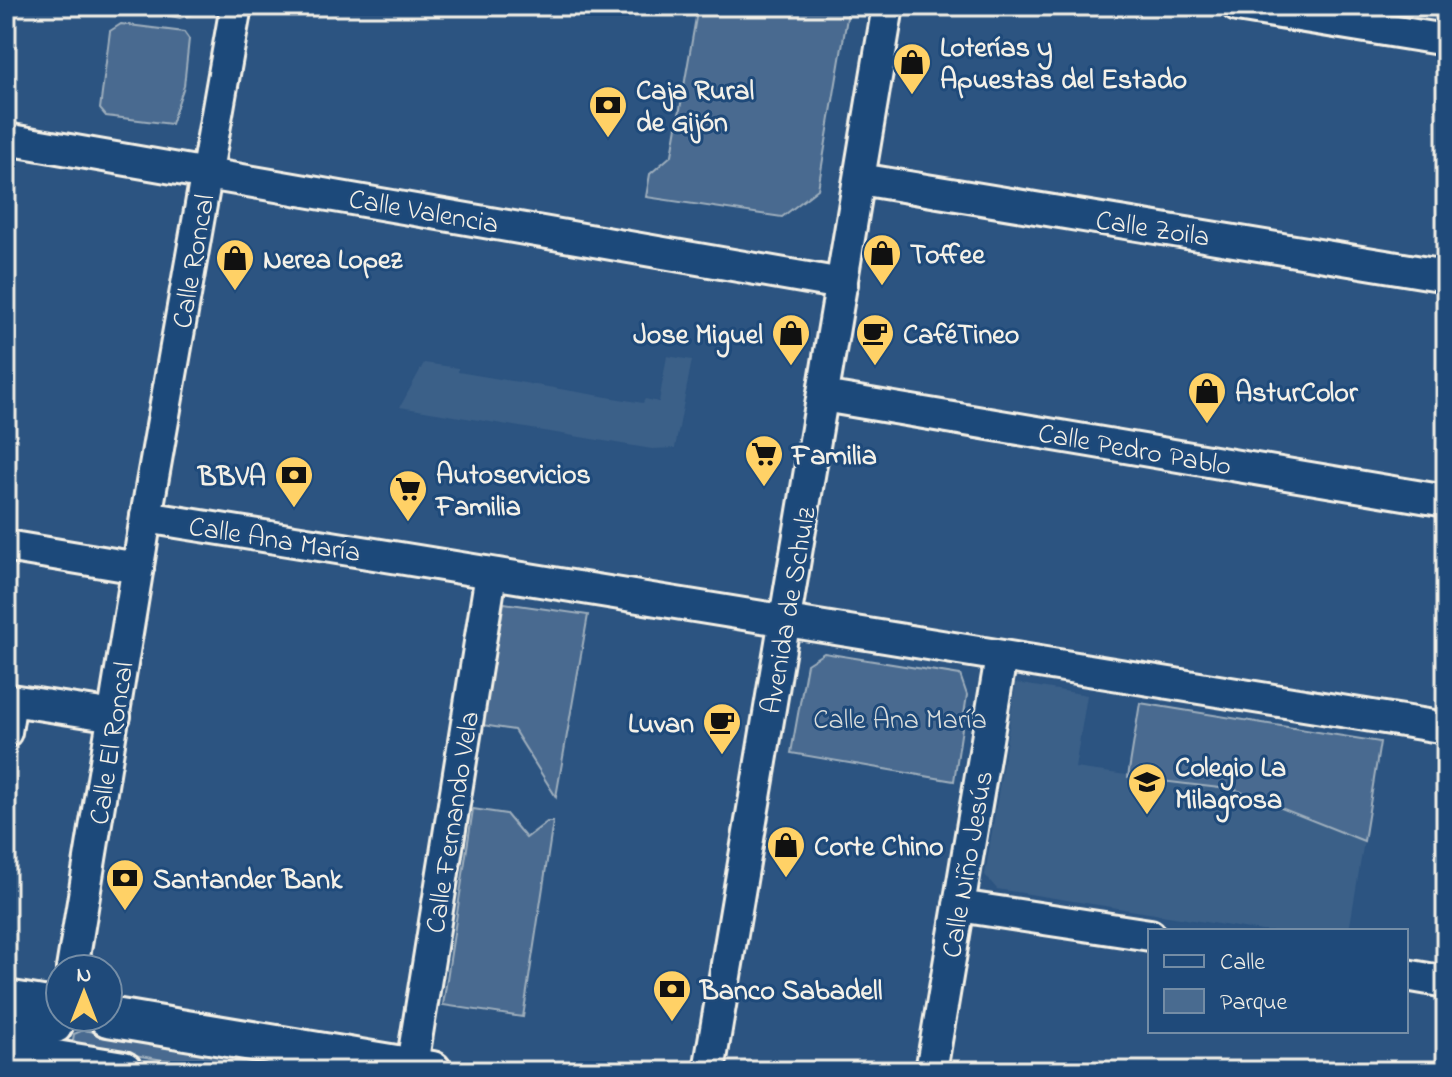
<svg xmlns="http://www.w3.org/2000/svg" width="1452" height="1077" font-family="'Indie Flower',sans-serif">
  <style>
    .built { fill: #3b6088 }
    .green { fill: #496b90; stroke: #9eaebc; stroke-width: 2 }
    .lines { fill: none; stroke-linecap: round; stroke-linejoin: round }
    .minor-casing { stroke: #f4f1e8; stroke-width: 36 }
    .major-casing { stroke: #f4f1e8; stroke-width: 44 }
    .minor { stroke: #1f4a7a; stroke-width: 30 }
    .major { stroke: #1f4a7a; stroke-width: 38 }
    .labels { text-anchor: middle; stroke-width: 6; stroke-linejoin: round; paint-order: stroke }
    .poi-label { font-size: 28px; font-weight: bold; fill: #f4f1e8; stroke: #1f4a7a; text-anchor: start }
    .street-label { font-size: 28px; fill: #f4f1e8; stroke: #1f4a7a }
    .park-label { font-size: 28px; fill: #dadddb; stroke: #1f4a7a }
  </style>
  <rect width="100%" height="100%" fill="#2c5481"/>
  <filter id="ink" filterUnits="userSpaceOnUse"><feTurbulence type="fractalNoise" baseFrequency=".0125" numOctaves="2"/><feDisplacementMap in="SourceGraphic" scale="16" xChannelSelector="R" yChannelSelector="G"/><feConvolveMatrix kernelMatrix="1 2 1 2 8 2 1 2 1" color-interpolation-filters="sRGB"/></filter>
  <g filter="url(#ink)">
    <g class="built">
      <path d="M 667,356 L 692,360 L 675,448 L 652,449 L 400,407 L 424,363 L 458,368 L 458,372 L 643,403 L 645,399 L 659,402 Z"/>
      <path d="M 1016,683 L 1087,695 L 1075,768 L 1236,790 L 1364,841 L 1349,931 L 1262,931 L 997,889 L 985,875 Z"/>
    </g>
    <g class="green">
      <path d="M 123,6 L 196,6 L 195,13 L 180,18 Z"/>
      <path d="M 698,6 L 849,6 L 818,189 L 782,217 L 646,197 L 650,174 L 672,155 Z"/>
      <path d="M 121,24 L 184,32 L 189,39 L 184,86 L 171,124 L 106,116 L 100,109 L 110,31 Z"/>
      <path d="M 504,603 L 588,615 L 556,797 L 514,730 L 482,725 Z"/>
      <path d="M 824,653 L 960,675 L 967,695 L 954,781 L 791,753 L 807,664 Z"/>
      <path d="M 1140,703 L 1380,742 L 1364,841 L 1236,790 L 1128,777 Z"/>
      <path d="M 473,809 L 506,814 L 526,838 L 547,822 L 553,822 L 523,1017 L 443,1005 Z"/>
      <path d="M 83,1030 L 323,1071 L 227,1071 L 82,1046 L 73,1040 L 74,1034 Z"/>
    </g>
    <g class="lines">
      <g class="minor-casing">
        <g id="minor">
          <path d="M 1237,6 L 1446,40"/>
          <path d="M 6,139 L 842,284"/>
          <path d="M 860,179 L 1446,276"/>
          <path d="M 823,396 L 1446,501"/>
          <path d="M 146,517 L 1446,728"/>
          <path d="M 6,546 L 138,568"/>
          <path d="M 6,732 L 11,700 L 115,716"/>
          <path d="M 959,906 L 1150,935"/>
          <path d="M 72,969 L 146,517 L 236,6"/>
          <path d="M 1406,975 L 1446,982"/>
          <path d="M 6,1026 L 37,1029 L 56,1027 L 61,1017"/>
          <path d="M 411,1071 L 491,574"/>
          <path d="M 709,1071 L 888,6"/>
          <path d="M 931,1071 L 1001,657"/>
        </g>
      </g>
      <g class="major-casing">
        <g id="major">
          <path d="M 6,1000 L 60,1009"/>
          <path d="M 108,1017 L 432,1071"/>
          <path d="M 6,1052 L 123,1071"/>
        </g>
      </g>
      <use href="#minor" class="minor"/>
      <use href="#major" class="major"/>
    </g>
  </g>
  <defs>
    <g id="shop-pin" transform="scale(2)"><path d="M0 17L-7.5 6A9.5 9.5 0 1 1 7.5 6Z" fill="#ffd166" stroke="#1f4a7a"/><path d="M-5-2.5h2.3a2.7 3.5 0 0 1 5.4 0H5L5.5 6h-11ZM-1.5-2.5h3a1.5 2.3 0 0 0-3 0Z" fill="#111"/></g>
    <g id="bank-pin" transform="scale(2)"><path d="M0 17L-7.5 6A9.5 9.5 0 1 1 7.5 6Z" fill="#ffd166" stroke="#1f4a7a"/><path d="M-6-4H6V4H-6ZM0-2.3a2.3 2.3 0 1 0 0 4.6a2.3 2.3 0 1 0 0-4.6Z" fill="#111"/></g>
    <g id="cafe-pin" transform="scale(2)"><path d="M0 17L-7.5 6A9.5 9.5 0 1 1 7.5 6Z" fill="#ffd166" stroke="#1f4a7a"/><path d="M-5.5-4.5H6V0H3Q3 3.5 0 3.5H-2.5Q-5.5 3.5-5.5 0ZM3-3.2v2h1.7v-2ZM-6 4.5H4V6H-6Z" fill="#111"/></g>
    <g id="supermarket-pin" transform="scale(2)"><path d="M0 17L-7.5 6A9.5 9.5 0 1 1 7.5 6Z" fill="#ffd166" stroke="#1f4a7a"/><path d="M-6-5.5h2.5l.6 2H6L4.5 2H-2.5L-4.4-4H-6ZM-1.5 3.2a1.3 1.3 0 1 0 .1 0ZM3 3.2a1.3 1.3 0 1 0 .1 0Z" fill="#111"/></g>
    <g id="school-pin" transform="scale(2)"><path d="M0 17L-7.5 6A9.5 9.5 0 1 1 7.5 6Z" fill="#ffd166" stroke="#1f4a7a"/><path d="M0-5L7-2L0 1L-7-2ZM-4 1L0 2.5L4 1V4Q0 6-4 4Z" fill="#111"/></g>
  </defs>
  <g fill-rule="evenodd">
    <use href="#shop-pin" x="912" y="62"/>
    <use href="#bank-pin" x="608" y="105"/>
    <use href="#shop-pin" x="882" y="253"/>
    <use href="#shop-pin" x="235" y="258"/>
    <use href="#shop-pin" x="791" y="333"/>
    <use href="#cafe-pin" x="875" y="333"/>
    <use href="#shop-pin" x="1207" y="391"/>
    <use href="#supermarket-pin" x="764" y="454"/>
    <use href="#bank-pin" x="294" y="475"/>
    <use href="#supermarket-pin" x="408" y="489"/>
    <use href="#cafe-pin" x="722" y="722"/>
    <use href="#school-pin" x="1147" y="782"/>
    <use href="#shop-pin" x="786" y="845"/>
    <use href="#bank-pin" x="125" y="878"/>
    <use href="#bank-pin" x="672" y="989"/>
  </g>
  <g class="labels">
    <g class="poi-label">
      <text x="940" y="56">Loterías y<tspan x="940" dy="32">Apuestas del Estado</tspan></text>
      <text x="636" y="99">Caja Rural<tspan x="636" dy="32">de Gijón</tspan></text>
      <text x="910" y="263">Toffee</text>
      <text x="263" y="268">Nerea Lopez</text>
      <text x="763" y="343" text-anchor="end">Jose Miguel</text>
      <text x="903" y="343">CaféTineo</text>
      <text x="1235" y="401">AsturColor</text>
      <text x="792" y="464">Familia</text>
      <text x="436" y="483">Autoservicios<tspan x="436" dy="32">Familia</tspan></text>
      <text x="266" y="485" text-anchor="end">BBVA</text>
      <text x="694" y="732" text-anchor="end">Luvan</text>
      <text x="1175" y="776">Colegio La<tspan x="1175" dy="32">Milagrosa</tspan></text>
      <text x="814" y="855">Corte Chino</text>
      <text x="153" y="888">Santander Bank</text>
      <text x="700" y="999">Banco Sabadell</text>
    </g>
    <g class="street-label">
      <text transform="translate(424 210) rotate(10)" y="10">Calle Valencia</text>
      <text transform="translate(1153 227) rotate(9)" y="10">Calle Zoila</text>
      <text transform="translate(192 261) rotate(-80)" y="10">Calle Roncal</text>
      <text transform="translate(1135 448) rotate(10)" y="10">Calle Pedro Pablo</text>
      <text transform="translate(275 538) rotate(9)" y="10">Calle Ana María</text>
      <text transform="translate(787 610) rotate(-80)" y="10">Avenida de Schulz</text>
      <text transform="translate(110 743) rotate(-81)" y="10">Calle El Roncal</text>
      <text transform="translate(451 822) rotate(-81)" y="10">Calle Fernando Vela</text>
      <text transform="translate(966 864) rotate(-80)" y="10">Calle Niño Jesús</text>
    </g>
    <g class="park-label">
      <text x="900" y="728">Calle Ana María</text>
    </g>
  </g>
  <rect width="1452" height="1077" fill="none" stroke="#1f4a7a" stroke-width="32"/>
  <rect x="16" y="16" width="1420" height="1045" fill="none" stroke="#f4f1e8" stroke-width="3" filter="url(#ink)"/>
  <rect x="1148" y="929" width="260" height="104" fill="#1f4a7a" stroke="#748da6" stroke-width="2"/>
  <rect x="1164" y="955" width="40" height="12" fill="#1f4a7a" stroke="#748da6" stroke-width="2"/>
  <text x="1220" y="969" font-size="24" fill="#f4f1e8">Calle</text>
  <rect x="1164" y="989" width="40" height="24" fill="#496b90" stroke="#748da6" stroke-width="2"/>
  <text x="1220" y="1009" font-size="24" fill="#f4f1e8">Parque</text>
  <g transform="translate(84 993)"><circle r="38" fill="#1f4a7a" stroke="#748da6" stroke-width="2"/>
  <path d="M0-6L14 30L0 20L-14 30Z" fill="#ffd166"/>
  <text y="-12" font-size="22" font-weight="bold" text-anchor="middle" fill="#f4f1e8">N</text>
  </g>
</svg>
